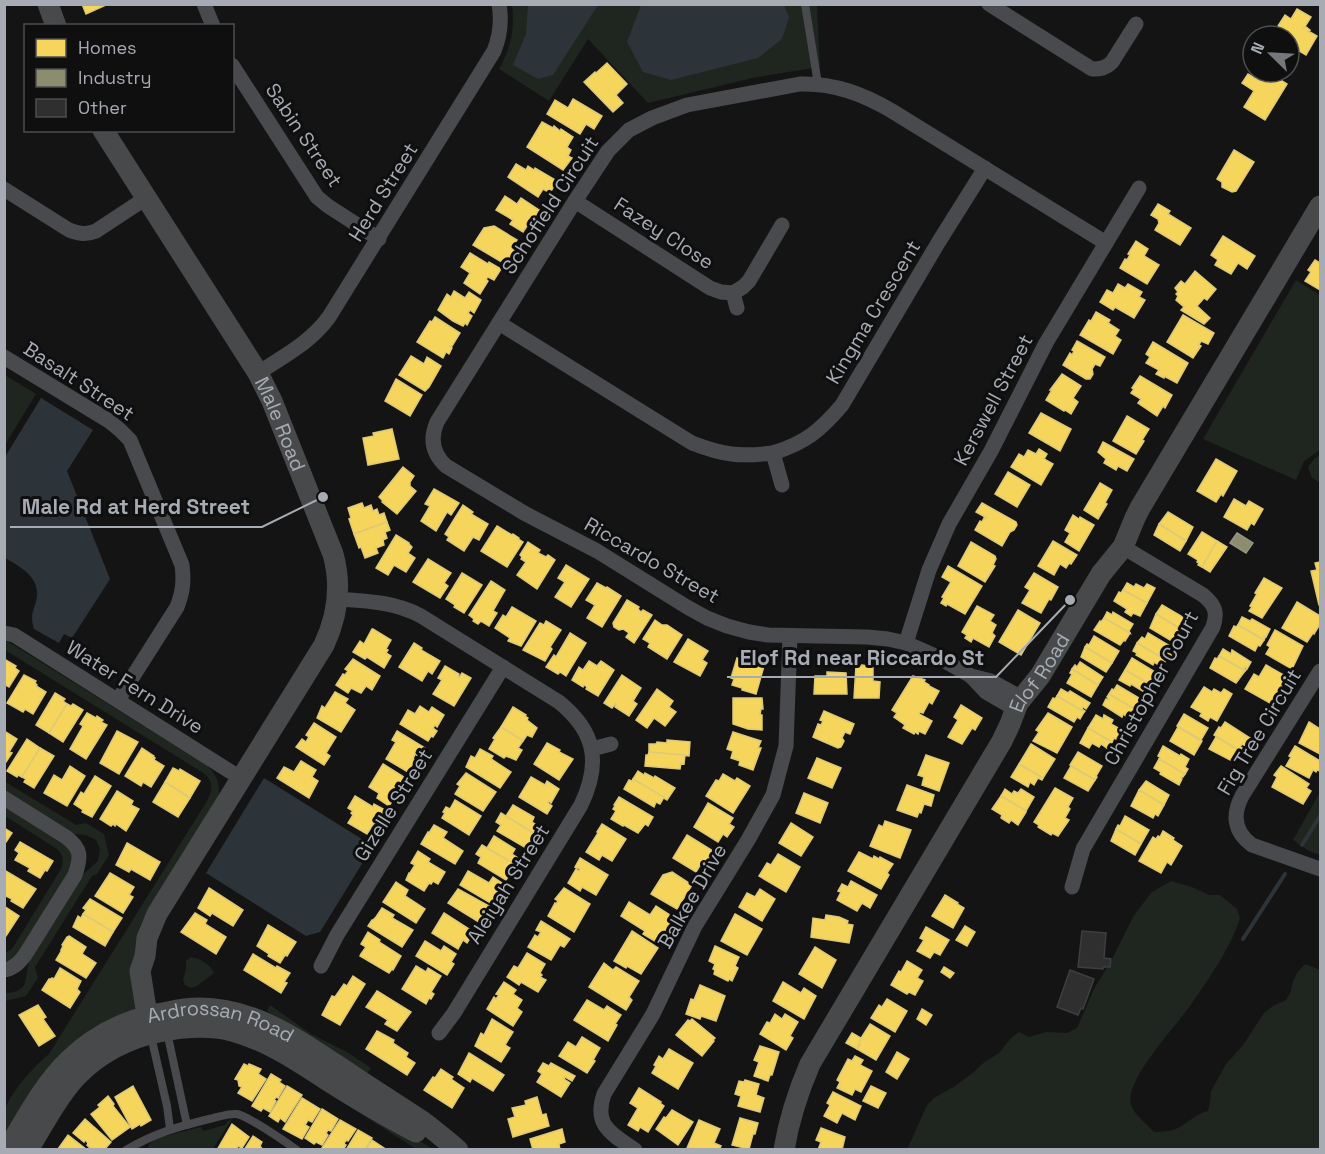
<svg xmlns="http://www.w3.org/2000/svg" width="1325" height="1154" font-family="'Space Grotesk',sans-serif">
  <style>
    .green { fill: #1f251f }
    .water { fill: #2d3439 }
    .homes { fill: #f6d55c; stroke: #dec976; stroke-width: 1.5 }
    .industry { fill: #8c8c6e; stroke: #949683; stroke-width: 1.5 }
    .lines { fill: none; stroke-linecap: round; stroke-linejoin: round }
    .stream { stroke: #2d3439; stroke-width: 4 }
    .building { fill: #2f2f30; stroke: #3d3e41; stroke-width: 1.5 }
    .lane { stroke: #494a4d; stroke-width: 8 }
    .street { stroke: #494a4d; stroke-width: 15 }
    .secondary { stroke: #48494b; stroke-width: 21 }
    .labels { text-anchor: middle; stroke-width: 6; stroke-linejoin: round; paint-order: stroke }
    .street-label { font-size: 20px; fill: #a7acb4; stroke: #0f0f10 }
    .leader { fill: none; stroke: #a7acb4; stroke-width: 2 }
    .callout-dot { fill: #a7acb4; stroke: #0f0f10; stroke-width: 2 }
    .callout-label { font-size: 21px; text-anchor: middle; font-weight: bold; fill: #a7acb4; stroke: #0f0f10; stroke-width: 6; stroke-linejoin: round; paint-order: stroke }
  </style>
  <rect width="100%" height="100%" fill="#141415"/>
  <g class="green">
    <path d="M 512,5 L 817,5 L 820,67 L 757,77 L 648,103 L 588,39 L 549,101 L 499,69 C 511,48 515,28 512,5 Z"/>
    <path d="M 1296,280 L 1320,295 L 1320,450 L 1304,461 L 1296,480 L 1203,439 Z"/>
    <path d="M 5,375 L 36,394 L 5,445 Z"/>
    <path d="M 1320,455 L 1320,483 L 1312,478 L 1308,467 L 1315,458 Z"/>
    <path d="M 5,641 L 12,644 L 206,765 C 217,774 223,787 216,801 L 146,914 C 142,922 138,931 136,941 C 133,961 137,983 138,1004 L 135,1008 L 5,1140 C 5,1130 3,1119 5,1111 C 7,1096 37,1063 49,1054 L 207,801 C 212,790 214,783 205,774 L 5,650 Z"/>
    <path d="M 4,781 L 76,825 L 86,823 L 104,834 L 109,855 L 97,874 L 92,876 L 35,967 L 38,978 L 26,996 L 5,1001 L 5,993 C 32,992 23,977 30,960 L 82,875 L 98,861 L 100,849 L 96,840 L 86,835 L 74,834 L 5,792 Z"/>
    <path d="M 1320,792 L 1320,855 L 1309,851 L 1293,840 Z"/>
    <path d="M 4,806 L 63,842 L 73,854 L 70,871 L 15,958 L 5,963 L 5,953 L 12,949 L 61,869 C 64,860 63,855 57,849 L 5,816 Z"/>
    <path d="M 1171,881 L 1192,887 L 1209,895 L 1220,895 L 1237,909 L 1240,918 C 1231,948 1208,980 1190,1006 C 1176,1026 1124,1081 1131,1104 C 1133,1114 1147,1124 1154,1132 C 1162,1132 1171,1131 1178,1128 C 1189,1122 1196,1114 1208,1111 L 1210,1102 L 1211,1091 L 1226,1064 L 1243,1045 L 1264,1013 L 1273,1006 L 1286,1000 L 1291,991 L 1293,981 L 1297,973 L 1305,964 L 1320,970 L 1320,1149 L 907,1150 L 927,1105 L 934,1098 L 955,1086 L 974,1072 L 982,1064 L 999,1053 L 1011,1038 L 1019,1032 L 1029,1037 L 1046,1032 L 1067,1033 L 1077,1028 L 1095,987 L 1110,963 L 1134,915 L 1152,892 Z"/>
    <path d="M 191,957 C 200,958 211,965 214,973 L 197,986 L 191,988 L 185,985 L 183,979 L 186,970 L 186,961 Z"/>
    <path d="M 270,1005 L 311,1034 L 347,1052 L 371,1068 L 366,1075 L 267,1011 Z"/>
    <path d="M 337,1096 L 417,1142 L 421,1142 L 433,1149 L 416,1149 L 336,1098 Z"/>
    <path d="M 232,1119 L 213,1149 L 148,1150 L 149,1144 L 157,1138 L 201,1127 L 203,1131 L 225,1125 L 228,1121 Z"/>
  </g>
  <g class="water">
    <path d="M 528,5 L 598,5 L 553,75 L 538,79 L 513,65 L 526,34 Z"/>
    <path d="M 641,5 L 784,5 L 789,17 L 782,39 L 758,58 L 671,80 L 643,72 L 627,42 Z"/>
    <path d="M 41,398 L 93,430 L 67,471 L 110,579 L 72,638 L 64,634 L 59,643 L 34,629 C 29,612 35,611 37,596 C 39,576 19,566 5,558 L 5,457 Z"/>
    <path d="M 264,778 L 373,846 L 320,932 L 306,936 L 206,873 Z"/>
  </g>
  <g class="homes">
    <path d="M 82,4 L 108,4 L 86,14 Z"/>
    <path d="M 1297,9 L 1311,17 L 1304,28 L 1306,27 L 1310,30 L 1308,31 L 1317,36 L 1306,55 L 1289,45 L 1289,36 L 1281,36 L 1284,30 L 1278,26 L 1285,15 L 1291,19 Z"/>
    <path d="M 607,63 L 627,84 L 616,95 L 623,103 L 613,112 L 584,82 L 595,72 L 596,73 Z"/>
    <path d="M 1266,72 L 1268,72 L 1287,84 L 1265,120 L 1244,107 L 1254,91 L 1242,83 L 1248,74 L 1260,81 Z"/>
    <path d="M 573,99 L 602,116 L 594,129 L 586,124 L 580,134 L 547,114 L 555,100 L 568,108 Z"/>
    <path d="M 542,122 L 553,128 L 554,126 L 560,131 L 561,129 L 573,137 L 567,147 L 571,150 L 568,156 L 572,158 L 563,170 L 527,147 Z"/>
    <path d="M 1234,150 L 1254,162 L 1236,191 L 1232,192 L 1222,187 L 1222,182 L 1217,179 Z"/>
    <path d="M 516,164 L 526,170 L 528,166 L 534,170 L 535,168 L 557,181 L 550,193 L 543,189 L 538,197 L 508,177 Z"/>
    <path d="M 505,196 L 517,204 L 521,198 L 539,210 L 530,224 L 529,223 L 523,232 L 510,224 L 513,220 L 496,210 Z"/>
    <path d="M 1158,204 L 1170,211 L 1168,214 L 1191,228 L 1180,245 L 1155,230 L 1159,223 L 1158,219 L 1151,215 Z"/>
    <path d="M 494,226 L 517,240 L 512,247 L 515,249 L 505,264 L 473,245 L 484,228 Z"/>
    <path d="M 1223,236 L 1255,256 L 1247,269 L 1238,263 L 1231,274 L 1215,265 L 1218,260 L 1211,255 Z"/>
    <path d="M 1136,241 L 1148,249 L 1144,256 L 1159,265 L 1147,284 L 1120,268 L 1125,259 L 1127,260 L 1130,255 L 1128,254 Z"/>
    <path d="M 470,253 L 488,264 L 489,262 L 501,269 L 494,280 L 488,277 L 486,279 L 488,281 L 480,294 L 464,283 L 470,273 L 461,267 Z"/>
    <path d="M 1315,260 L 1320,263 L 1320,290 L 1305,281 L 1311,272 L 1308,270 Z"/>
    <path d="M 1195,271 L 1216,289 L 1207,300 L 1204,298 L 1197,306 L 1210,318 L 1204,324 L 1181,310 L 1184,307 L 1176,300 L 1178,296 L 1176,294 L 1178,292 L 1175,288 L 1181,281 L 1185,284 Z"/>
    <path d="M 1118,284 L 1125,288 L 1128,284 L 1142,292 L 1139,297 L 1145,300 L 1134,318 L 1115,307 L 1113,310 L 1100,302 L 1107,290 L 1113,293 Z"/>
    <path d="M 454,291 L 465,298 L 469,292 L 481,300 L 474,313 L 470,310 L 468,313 L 472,316 L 467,325 L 465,323 L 463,326 L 453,321 L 438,310 L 447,294 L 451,297 Z"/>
    <path d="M 1096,312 L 1110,320 L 1108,323 L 1119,330 L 1115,336 L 1121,340 L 1113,354 L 1080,335 L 1089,320 L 1091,321 Z"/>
    <path d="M 1183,315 L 1214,333 L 1208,344 L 1201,341 L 1199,345 L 1201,346 L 1193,358 L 1167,342 Z"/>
    <path d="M 435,317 L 460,333 L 452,346 L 450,346 L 452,348 L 449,354 L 446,352 L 443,358 L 417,342 L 430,321 L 432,322 Z"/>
    <path d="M 1077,341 L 1105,357 L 1100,366 L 1095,364 L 1092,369 L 1093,374 L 1090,379 L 1086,379 L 1063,365 L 1070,353 L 1072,355 L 1074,351 L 1072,350 Z"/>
    <path d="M 1153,342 L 1188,363 L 1177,383 L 1164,376 L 1164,378 L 1156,374 L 1159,370 L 1146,363 L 1150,357 L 1146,354 Z"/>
    <path d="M 411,356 L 424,364 L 427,357 L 441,366 L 429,387 L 425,391 L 399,375 Z"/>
    <path d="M 1062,374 L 1081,386 L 1073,398 L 1078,402 L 1071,414 L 1065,410 L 1064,411 L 1046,400 L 1052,390 L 1050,390 Z"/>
    <path d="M 1140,376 L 1172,395 L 1165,408 L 1163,406 L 1157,416 L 1138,403 L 1141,399 L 1131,393 L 1134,389 L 1132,388 Z"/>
    <path d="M 396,379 L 422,395 L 410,416 L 385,401 Z"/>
    <path d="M 1041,413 L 1071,429 L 1060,451 L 1029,433 Z"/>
    <path d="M 1127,416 L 1149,429 L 1142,440 L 1144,441 L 1136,454 L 1113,441 Z"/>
    <path d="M 392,429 L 399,459 L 368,465 L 363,438 L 374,436 L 373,433 Z"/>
    <path d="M 1103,442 L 1134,459 L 1127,471 L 1118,466 L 1116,470 L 1104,463 L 1106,459 L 1098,452 Z"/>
    <path d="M 1039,449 L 1047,454 L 1044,459 L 1053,464 L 1041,485 L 1011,467 L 1019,454 L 1024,457 L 1028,450 L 1036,454 Z"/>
    <path d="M 1216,459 L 1237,471 L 1223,496 L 1221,494 L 1216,502 L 1197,491 Z"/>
    <path d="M 403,467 L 414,476 L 410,482 L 410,486 L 416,491 L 397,514 L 382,502 L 383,501 L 379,497 Z"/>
    <path d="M 1008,472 L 1030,485 L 1017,507 L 995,494 Z"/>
    <path d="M 1100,483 L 1112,490 L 1105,503 L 1107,504 L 1098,519 L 1084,510 Z"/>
    <path d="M 434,489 L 459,503 L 451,515 L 447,512 L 436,531 L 421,521 L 430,506 L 425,504 Z"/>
    <path d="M 1234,499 L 1246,506 L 1249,501 L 1263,509 L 1254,525 L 1251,523 L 1247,530 L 1224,517 Z"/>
    <path d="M 362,503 L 364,508 L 371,505 L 373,511 L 377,509 L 379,515 L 384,513 L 387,522 L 354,534 L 349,519 L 351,518 L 348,508 Z"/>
    <path d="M 982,503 L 1016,522 L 1017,525 L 1014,530 L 1010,532 L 1002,546 L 975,530 L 980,521 L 982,522 L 984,518 L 987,518 L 976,512 Z"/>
    <path d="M 463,505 L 473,512 L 471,514 L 488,524 L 479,540 L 473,537 L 464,551 L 447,540 L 449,537 L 445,534 Z"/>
    <path d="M 1168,512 L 1193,527 L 1186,541 L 1159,524 Z"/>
    <path d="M 1073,515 L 1079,519 L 1080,517 L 1094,525 L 1079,551 L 1065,542 L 1070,533 L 1065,530 Z"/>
    <path d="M 387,522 L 390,530 L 385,532 L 387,538 L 383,540 L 384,545 L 376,548 L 378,553 L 365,558 L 361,547 L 359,548 L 354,534 Z"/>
    <path d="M 1159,524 L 1186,541 L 1180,551 L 1154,535 Z"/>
    <path d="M 497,526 L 512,535 L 513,534 L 519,538 L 518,539 L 523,542 L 507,567 L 481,551 Z"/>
    <path d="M 1202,532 L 1217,541 L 1202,567 L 1198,565 L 1199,563 L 1197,562 L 1198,560 L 1188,554 Z"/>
    <path d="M 396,535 L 409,543 L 409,544 L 412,547 L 408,553 L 415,558 L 406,572 L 394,565 L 388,575 L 376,568 Z"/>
    <path d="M 1053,541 L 1077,555 L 1071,564 L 1069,563 L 1066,568 L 1060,564 L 1054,575 L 1038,566 Z"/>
    <path d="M 1217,541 L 1227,547 L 1210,572 L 1202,567 Z"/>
    <path d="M 528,542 L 540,550 L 538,553 L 546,557 L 548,555 L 555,560 L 537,589 L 517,575 L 526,562 L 521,559 L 522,557 L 520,555 Z"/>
    <path d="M 971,542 L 995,556 L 996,559 L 993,565 L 995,566 L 985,582 L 958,566 Z"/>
    <path d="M 428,559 L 451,573 L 444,583 L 448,586 L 440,598 L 413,582 Z"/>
    <path d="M 1320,562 L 1320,605 L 1319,605 L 1311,571 L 1317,570 L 1315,563 Z"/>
    <path d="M 566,565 L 589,579 L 571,607 L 555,597 L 565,582 L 558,578 Z"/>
    <path d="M 948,566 L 982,586 L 965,614 L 947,604 L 946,606 L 941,603 L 944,598 L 942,597 L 951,582 L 942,577 Z"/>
    <path d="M 462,573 L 482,585 L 464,613 L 454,607 L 455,605 L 446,599 Z"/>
    <path d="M 1034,573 L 1058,587 L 1051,600 L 1049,599 L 1041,613 L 1022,603 L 1030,590 L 1025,587 Z"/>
    <path d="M 1264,578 L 1282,588 L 1262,618 L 1249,611 L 1252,607 L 1250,606 L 1257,594 L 1255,593 Z"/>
    <path d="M 491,581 L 505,590 L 493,611 L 497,613 L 489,626 L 481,621 L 478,624 L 473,621 L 474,619 L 469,615 Z"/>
    <path d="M 597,583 L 606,588 L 607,587 L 621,596 L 602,627 L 587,618 L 595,605 L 586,600 Z"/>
    <path d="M 1127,583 L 1134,587 L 1136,584 L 1144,588 L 1147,584 L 1155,588 L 1147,603 L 1123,590 Z"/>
    <path d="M 1123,590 L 1147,603 L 1140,616 L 1133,613 L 1131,616 L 1125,612 L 1127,609 L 1114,601 L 1119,592 L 1121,593 Z"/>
    <path d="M 627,600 L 639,607 L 638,609 L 641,612 L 643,610 L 652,615 L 634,643 L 626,637 L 629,633 L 623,629 L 619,630 L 614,627 L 613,623 Z"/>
    <path d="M 1297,602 L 1320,616 L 1320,624 L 1314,634 L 1313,633 L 1307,642 L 1282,628 Z"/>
    <path d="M 1162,605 L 1188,620 L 1184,631 L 1156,614 Z"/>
    <path d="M 977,606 L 994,615 L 990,621 L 996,625 L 992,633 L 995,636 L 989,647 L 973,638 L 971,642 L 965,638 L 967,635 L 962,632 Z"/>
    <path d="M 512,607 L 536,621 L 521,646 L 508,641 L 510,638 L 495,628 L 503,615 L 506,617 Z"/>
    <path d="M 1018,610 L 1040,623 L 1021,655 L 999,642 Z"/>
    <path d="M 1107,612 L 1112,615 L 1113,612 L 1133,624 L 1129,631 L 1130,633 L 1104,618 Z"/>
    <path d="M 1156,614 L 1184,631 L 1182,634 L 1180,633 L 1175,643 L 1150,628 Z"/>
    <path d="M 1242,617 L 1250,621 L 1252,619 L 1270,629 L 1266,637 L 1264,636 L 1264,637 L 1265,638 L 1264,640 L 1238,625 Z"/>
    <path d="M 1104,618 L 1130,633 L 1125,641 L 1124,640 L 1120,645 L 1094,630 L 1100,621 L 1101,622 Z"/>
    <path d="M 655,620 L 662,625 L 667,625 L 682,635 L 667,659 L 648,647 L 650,643 L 643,639 Z"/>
    <path d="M 546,621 L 561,630 L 550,647 L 552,649 L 545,661 L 523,650 L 540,623 L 544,625 Z"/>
    <path d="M 1238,625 L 1264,640 L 1260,646 L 1258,645 L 1255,651 L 1229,636 L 1234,626 L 1236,627 Z"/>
    <path d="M 372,629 L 373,629 L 391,640 L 386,649 L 388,650 L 386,653 L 391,656 L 384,668 L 367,657 L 365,659 L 353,652 L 360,641 L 364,644 Z"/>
    <path d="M 1275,630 L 1303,646 L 1292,669 L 1266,654 L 1270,647 L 1267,645 Z"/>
    <path d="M 570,633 L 586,643 L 566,676 L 560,672 L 558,674 L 546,667 L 554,655 L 556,657 Z"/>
    <path d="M 1148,633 L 1175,649 L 1170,658 L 1168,657 L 1166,660 L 1137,643 L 1142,637 L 1145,639 Z"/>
    <path d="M 1094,636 L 1119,651 L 1112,663 L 1085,647 L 1087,644 L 1089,645 Z"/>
    <path d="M 688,639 L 708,651 L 702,660 L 707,663 L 700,676 L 674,662 Z"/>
    <path d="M 414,643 L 422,648 L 421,650 L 440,661 L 432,674 L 428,671 L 422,681 L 399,667 Z"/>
    <path d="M 1137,643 L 1166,660 L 1162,667 L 1154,662 L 1153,665 L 1136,655 L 1137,653 L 1133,651 Z"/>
    <path d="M 1085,647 L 1112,663 L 1106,672 L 1081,657 Z"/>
    <path d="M 1223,649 L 1231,654 L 1232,650 L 1251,662 L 1247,669 L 1245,667 L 1244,669 L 1246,670 L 1245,671 L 1219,656 Z"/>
    <path d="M 1219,656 L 1245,671 L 1236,683 L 1210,668 L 1215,658 L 1217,659 Z"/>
    <path d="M 737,658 L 764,666 L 756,694 L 742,690 L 742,688 L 732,685 L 734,679 L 731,678 Z"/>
    <path d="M 1132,658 L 1160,675 L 1154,685 L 1152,683 L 1151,685 L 1125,670 Z"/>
    <path d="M 4,659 L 16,666 L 15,668 L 19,671 L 9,687 L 4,684 Z"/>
    <path d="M 353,659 L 380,676 L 372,690 L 366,686 L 361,693 L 351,688 L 348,693 L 336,685 L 343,674 L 345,675 L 348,671 L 345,669 Z"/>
    <path d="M 589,661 L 597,666 L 601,661 L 614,670 L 598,696 L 586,689 L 587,687 L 584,685 L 583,687 L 572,680 L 579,667 L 583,670 Z"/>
    <path d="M 1080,662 L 1103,677 L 1098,685 L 1072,669 L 1075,665 L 1077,667 Z"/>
    <path d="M 862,665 L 873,667 L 873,681 L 880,682 L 879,698 L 854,698 L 856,666 L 862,666 Z"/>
    <path d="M 1266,665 L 1289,678 L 1278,695 L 1276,694 L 1270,703 L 1245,689 L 1254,674 L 1259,677 Z"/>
    <path d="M 445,666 L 459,674 L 458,677 L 459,678 L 462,673 L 471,678 L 454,706 L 433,694 L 442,680 L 438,678 Z"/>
    <path d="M 1072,669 L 1098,685 L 1091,697 L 1067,683 L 1072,674 L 1070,673 Z"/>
    <path d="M 1125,670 L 1151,685 L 1146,693 L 1131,684 L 1130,686 L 1119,680 Z"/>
    <path d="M 827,672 L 846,673 L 847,694 L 814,694 L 815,676 L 827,676 Z"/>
    <path d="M 24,675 L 36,681 L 35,683 L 37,685 L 36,686 L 46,692 L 33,714 L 25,709 L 23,712 L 7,703 Z"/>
    <path d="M 622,675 L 641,688 L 633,701 L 637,704 L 629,716 L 615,707 L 616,705 L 615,704 L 612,708 L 604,703 Z"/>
    <path d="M 913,676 L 925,680 L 924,682 L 929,685 L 929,686 L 939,691 L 932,704 L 929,702 L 923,713 L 920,712 L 919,714 L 932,721 L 925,734 L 919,731 L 918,734 L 915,732 L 914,734 L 903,728 L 905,725 L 894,717 L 897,713 L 892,710 Z"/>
    <path d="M 1117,685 L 1144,701 L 1139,710 L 1137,708 L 1136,710 L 1109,694 L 1112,689 L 1114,690 Z"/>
    <path d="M 1204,687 L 1212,692 L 1214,689 L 1221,693 L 1224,689 L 1232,694 L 1217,721 L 1210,717 L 1208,721 L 1200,716 L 1202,713 L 1191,707 Z"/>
    <path d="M 657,689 L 673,701 L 669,707 L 676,712 L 665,726 L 654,718 L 647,728 L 636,720 Z"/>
    <path d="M 1061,689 L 1068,693 L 1070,691 L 1090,703 L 1086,709 L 1083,707 L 1082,709 L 1085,711 L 1084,712 L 1057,696 Z"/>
    <path d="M 335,692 L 348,699 L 345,703 L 355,710 L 341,732 L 317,718 L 322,706 L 325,708 Z"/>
    <path d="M 55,693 L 65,699 L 63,701 L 67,704 L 49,733 L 36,725 Z"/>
    <path d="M 1109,694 L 1136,710 L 1131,719 L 1123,714 L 1122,717 L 1103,705 L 1106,699 L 1109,700 L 1109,699 L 1107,697 Z"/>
    <path d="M 1057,696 L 1084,712 L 1080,719 L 1077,717 L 1074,722 L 1048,707 L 1053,698 L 1055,699 Z"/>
    <path d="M 733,698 L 762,698 L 763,709 L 761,709 L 760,715 L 762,715 L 762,730 L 748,729 L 733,724 Z"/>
    <path d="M 67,704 L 71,706 L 73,704 L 83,710 L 63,742 L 49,733 Z"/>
    <path d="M 961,705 L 982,718 L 975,730 L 972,728 L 962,744 L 948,737 L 958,720 L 954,717 Z"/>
    <path d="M 420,706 L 429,712 L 432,707 L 444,715 L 437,727 L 435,725 L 433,728 L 437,731 L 433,737 L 431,736 L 428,741 L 400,724 L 408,710 L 415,714 Z"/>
    <path d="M 513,707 L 526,715 L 525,716 L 528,718 L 527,720 L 537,728 L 532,737 L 527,735 L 523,741 L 501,727 Z"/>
    <path d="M 824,711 L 854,724 L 850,734 L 845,732 L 842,738 L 844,741 L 841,747 L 838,748 L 813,737 L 818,724 L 821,725 L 823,721 L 820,720 Z"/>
    <path d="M 87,713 L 96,718 L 97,716 L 103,720 L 101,722 L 107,725 L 86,759 L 70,749 L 83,726 L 80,724 Z"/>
    <path d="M 1048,713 L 1072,727 L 1057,753 L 1033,741 L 1039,732 L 1036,730 Z"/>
    <path d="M 1184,714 L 1208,728 L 1201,740 L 1177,726 Z"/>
    <path d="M 1096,715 L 1103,719 L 1104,715 L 1113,720 L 1111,724 L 1122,730 L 1116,739 L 1114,738 L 1112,742 L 1088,728 Z"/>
    <path d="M 1225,722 L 1250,738 L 1246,746 L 1242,744 L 1240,747 L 1242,748 L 1240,751 L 1214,735 L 1219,727 L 1221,728 Z"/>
    <path d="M 1309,722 L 1320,729 L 1320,754 L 1299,743 Z"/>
    <path d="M 314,723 L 336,737 L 326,753 L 330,756 L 324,765 L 296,747 L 302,739 L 306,742 L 309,737 L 306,735 Z"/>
    <path d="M 501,727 L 523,741 L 518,748 L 522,750 L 516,760 L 506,756 L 504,758 L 489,749 L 495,739 L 493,738 Z"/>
    <path d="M 1178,727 L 1202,741 L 1194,755 L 1170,741 Z"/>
    <path d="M 1088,728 L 1112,742 L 1108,749 L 1101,744 L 1099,747 L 1092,743 L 1089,748 L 1080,743 Z"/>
    <path d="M 4,731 L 17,739 L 9,752 L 12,753 L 4,765 Z"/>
    <path d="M 117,731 L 138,742 L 119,774 L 100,763 Z"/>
    <path d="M 397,731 L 425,748 L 420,757 L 415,754 L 413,759 L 415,760 L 408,772 L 386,759 L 396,742 L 392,740 Z"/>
    <path d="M 733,732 L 761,741 L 758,748 L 761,748 L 753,770 L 739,765 L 740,761 L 731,758 L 733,751 L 727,749 Z"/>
    <path d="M 1216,737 L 1240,751 L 1234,762 L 1209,749 Z"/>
    <path d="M 27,739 L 40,748 L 22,777 L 18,775 L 17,777 L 7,771 Z"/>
    <path d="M 667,740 L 690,742 L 689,756 L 649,752 L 649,744 L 656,744 L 657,742 L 667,743 Z"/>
    <path d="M 547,743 L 560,750 L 559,752 L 573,759 L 559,780 L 534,764 Z"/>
    <path d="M 1031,744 L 1055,759 L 1043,778 L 1019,764 Z"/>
    <path d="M 1163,746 L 1180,756 L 1181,754 L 1189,759 L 1185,767 L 1188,769 L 1185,774 L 1159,759 L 1160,757 L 1158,756 Z"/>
    <path d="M 1295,746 L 1320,761 L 1320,771 L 1317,770 L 1316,772 L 1313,770 L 1309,778 L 1286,766 L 1291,757 L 1289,756 Z"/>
    <path d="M 40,748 L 54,756 L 34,788 L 24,782 L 26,779 L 22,777 Z"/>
    <path d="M 142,748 L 154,756 L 153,757 L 155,758 L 154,760 L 164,766 L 151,787 L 143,782 L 141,786 L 125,776 Z"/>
    <path d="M 480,749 L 493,756 L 491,759 L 511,772 L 500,788 L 466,767 L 471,756 L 475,758 Z"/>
    <path d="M 649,752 L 685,755 L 684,764 L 681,763 L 680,769 L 645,766 L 646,755 L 648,755 Z"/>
    <path d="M 1078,752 L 1102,766 L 1096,776 L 1097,777 L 1095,780 L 1070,765 Z"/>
    <path d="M 926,755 L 949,763 L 939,791 L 922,785 L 924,777 L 918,775 Z"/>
    <path d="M 817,758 L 841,768 L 832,788 L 808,778 Z"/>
    <path d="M 1159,759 L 1185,774 L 1183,777 L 1181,777 L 1182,779 L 1179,785 L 1160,774 L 1161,772 L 1154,768 Z"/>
    <path d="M 301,761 L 316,770 L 312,777 L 318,781 L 309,798 L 277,778 L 284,767 L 294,772 Z"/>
    <path d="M 383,764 L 407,779 L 389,806 L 377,798 L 379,793 L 369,787 Z"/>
    <path d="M 1019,764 L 1043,778 L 1042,780 L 1038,778 L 1034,785 L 1030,782 L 1028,787 L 1011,777 Z"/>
    <path d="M 70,766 L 85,776 L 67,806 L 44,793 L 54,775 L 62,780 Z"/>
    <path d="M 1071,766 L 1095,780 L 1088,791 L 1064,778 Z"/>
    <path d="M 1281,766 L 1309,784 L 1306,788 L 1311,791 L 1303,804 L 1272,787 L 1277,777 L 1274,775 Z"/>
    <path d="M 173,768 L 179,771 L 180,769 L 200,781 L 190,798 L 165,782 Z"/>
    <path d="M 638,771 L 644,775 L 645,773 L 654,778 L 655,776 L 675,788 L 667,800 L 633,779 Z"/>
    <path d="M 466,773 L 496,792 L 483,811 L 455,794 L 460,786 L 457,784 Z"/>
    <path d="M 723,774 L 735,781 L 737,778 L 750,786 L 733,813 L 706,796 L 716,780 L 719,781 Z"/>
    <path d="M 95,776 L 111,786 L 92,817 L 82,812 L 83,810 L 74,804 L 81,792 L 84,794 Z"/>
    <path d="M 531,777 L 545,785 L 547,781 L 559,789 L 551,803 L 549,801 L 548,803 L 552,806 L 547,814 L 519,797 Z"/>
    <path d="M 633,779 L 664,797 L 660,804 L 656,802 L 654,807 L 624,789 L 629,780 L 632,781 Z"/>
    <path d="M 1146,781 L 1169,795 L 1164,805 L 1139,790 Z"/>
    <path d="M 165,782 L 190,798 L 178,817 L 153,802 Z"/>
    <path d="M 907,785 L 934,795 L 931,806 L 924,804 L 921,813 L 919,812 L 917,817 L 897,810 Z"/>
    <path d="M 1055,788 L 1073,798 L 1068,807 L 1070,809 L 1065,818 L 1069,820 L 1058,836 L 1052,833 L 1051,835 L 1038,827 L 1039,825 L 1034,822 Z"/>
    <path d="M 1005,789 L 1012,794 L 1014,791 L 1018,793 L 1021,789 L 1034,797 L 1026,811 L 1001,796 Z"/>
    <path d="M 1139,790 L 1164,805 L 1158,816 L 1155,814 L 1153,818 L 1131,806 Z"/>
    <path d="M 117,791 L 133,801 L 131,805 L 139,809 L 126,831 L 116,824 L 115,826 L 113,824 L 111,826 L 100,819 Z"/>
    <path d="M 804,793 L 828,803 L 820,823 L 796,813 Z"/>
    <path d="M 355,796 L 373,807 L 374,804 L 387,811 L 378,825 L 374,823 L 367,834 L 348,823 L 353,815 L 351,813 L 353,811 L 348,808 Z"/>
    <path d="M 1001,796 L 1026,811 L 1026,812 L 1018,825 L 1011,820 L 1009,823 L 1001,818 L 1002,815 L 992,809 Z"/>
    <path d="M 619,797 L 653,817 L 648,826 L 645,824 L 638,833 L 624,825 L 623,826 L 611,819 L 616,811 L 613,809 L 615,806 L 614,805 Z"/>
    <path d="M 455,800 L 481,816 L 469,835 L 442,818 L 445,813 L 443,812 L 446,807 L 450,809 Z"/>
    <path d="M 708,803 L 733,818 L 729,824 L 734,827 L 727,837 L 723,834 L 718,842 L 694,827 Z"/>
    <path d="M 513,805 L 534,817 L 532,822 L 538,826 L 533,833 L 506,816 Z"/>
    <path d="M 501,813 L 533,833 L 531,837 L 533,837 L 526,848 L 497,831 L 501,825 L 496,822 Z"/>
    <path d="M 1125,816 L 1149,830 L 1141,844 L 1116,829 L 1118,825 L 1120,826 Z"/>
    <path d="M 885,821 L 911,830 L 900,858 L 870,846 L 879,825 L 883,827 Z"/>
    <path d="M 791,823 L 813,837 L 801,856 L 779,843 Z"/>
    <path d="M 602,824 L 626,839 L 612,861 L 602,855 L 599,860 L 586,852 L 598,833 L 597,832 Z"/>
    <path d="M 434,825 L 447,832 L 443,838 L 463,851 L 455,864 L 421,844 L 428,832 L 429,833 Z"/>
    <path d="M 4,828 L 12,833 L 4,845 Z"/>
    <path d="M 1116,829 L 1141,844 L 1135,855 L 1111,841 Z"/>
    <path d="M 1163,831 L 1174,838 L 1173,840 L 1182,846 L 1171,865 L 1167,862 L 1161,873 L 1139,861 L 1153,837 L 1156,839 L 1158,836 L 1160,837 Z"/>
    <path d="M 687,835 L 713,851 L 705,864 L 702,862 L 696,872 L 673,858 Z"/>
    <path d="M 494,836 L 515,849 L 512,854 L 518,858 L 514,864 L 487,848 Z"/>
    <path d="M 20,842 L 53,861 L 47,871 L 45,870 L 40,878 L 28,871 L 30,868 L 15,860 L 19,853 L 15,850 Z"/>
    <path d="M 127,843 L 160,862 L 150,880 L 131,869 L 129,872 L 116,865 Z"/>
    <path d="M 482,845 L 514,864 L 512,868 L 513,869 L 506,880 L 478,863 L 481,857 L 476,854 Z"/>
    <path d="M 418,851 L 430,859 L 428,862 L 445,872 L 438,884 L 433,881 L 431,884 L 429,883 L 424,891 L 406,880 L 409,873 L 410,873 L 415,865 L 411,863 Z"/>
    <path d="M 859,852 L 873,859 L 874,856 L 879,859 L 880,857 L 893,864 L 887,873 L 889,875 L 881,889 L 848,871 Z"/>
    <path d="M 778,854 L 800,867 L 786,892 L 759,876 L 767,863 L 771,865 Z"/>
    <path d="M 580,858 L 608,875 L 596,895 L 582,887 L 580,891 L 568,883 L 576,869 L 579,871 L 580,869 L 575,867 Z"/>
    <path d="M 4,870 L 36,889 L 23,908 L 11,901 L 12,899 L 4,895 Z"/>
    <path d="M 468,871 L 489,883 L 493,877 L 505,885 L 494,905 L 460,885 Z"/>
    <path d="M 672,872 L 692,885 L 677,909 L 651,894 L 663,875 Z"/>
    <path d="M 110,873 L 134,887 L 129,895 L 133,897 L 123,913 L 95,896 Z"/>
    <path d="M 851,881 L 877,895 L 870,908 L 862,903 L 857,911 L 837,900 L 841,892 L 838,891 L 842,884 L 848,887 Z"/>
    <path d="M 396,882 L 408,890 L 405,896 L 425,909 L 416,923 L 383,902 Z"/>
    <path d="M 209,888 L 243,910 L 233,926 L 212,913 L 210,916 L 198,908 Z"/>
    <path d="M 564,888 L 590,904 L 574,932 L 548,916 L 555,903 L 556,904 L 558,901 L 555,899 Z"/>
    <path d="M 458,889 L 489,906 L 486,911 L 489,913 L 482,924 L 448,903 Z"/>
    <path d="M 760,889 L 775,899 L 762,921 L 739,907 L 747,893 L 755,897 Z"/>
    <path d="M 945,895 L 958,903 L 957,904 L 964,908 L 953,928 L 932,916 Z"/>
    <path d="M 90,899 L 122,918 L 113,932 L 83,914 L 86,910 L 83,908 Z"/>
    <path d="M 629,902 L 650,915 L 656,906 L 673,917 L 658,943 L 643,934 L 645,931 L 621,916 Z"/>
    <path d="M 4,906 L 19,916 L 4,939 Z"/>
    <path d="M 382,908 L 394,915 L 392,918 L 413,930 L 402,947 L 368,926 L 372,920 L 373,920 L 376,917 Z"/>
    <path d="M 195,913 L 207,920 L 205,924 L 226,937 L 216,954 L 181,932 Z"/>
    <path d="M 444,913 L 472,931 L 468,936 L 471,937 L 467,943 L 463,940 L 458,949 L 432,933 Z"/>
    <path d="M 83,914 L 113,932 L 105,946 L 73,927 L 78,916 L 81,918 Z"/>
    <path d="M 735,914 L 762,929 L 747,955 L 721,941 Z"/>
    <path d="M 826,915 L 839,917 L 848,921 L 847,924 L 853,925 L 849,943 L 811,937 L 813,918 L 825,920 Z"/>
    <path d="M 541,921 L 570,939 L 564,947 L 560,945 L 551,960 L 528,947 L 535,935 L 538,937 L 541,932 L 536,930 Z"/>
    <path d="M 268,925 L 296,942 L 287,956 L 285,955 L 280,963 L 268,956 L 269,954 L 257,946 Z"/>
    <path d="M 965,926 L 975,932 L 967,946 L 956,940 Z"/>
    <path d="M 926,927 L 949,940 L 940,955 L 934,952 L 930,958 L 917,951 L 924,940 L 920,938 Z"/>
    <path d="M 632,931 L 658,948 L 641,974 L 627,966 L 626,968 L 614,961 Z"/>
    <path d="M 368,932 L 380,940 L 379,942 L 401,956 L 393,970 L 392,969 L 389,973 L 360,956 L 361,954 L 366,947 L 361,944 Z"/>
    <path d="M 69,936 L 86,947 L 82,954 L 96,963 L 86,978 L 56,960 L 62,950 L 61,950 L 63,946 L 62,945 L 67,937 Z"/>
    <path d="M 425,941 L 441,951 L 444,946 L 456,954 L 451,962 L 454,964 L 447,975 L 416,956 Z"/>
    <path d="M 715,946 L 739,957 L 735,966 L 738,968 L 732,981 L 729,979 L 728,981 L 714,974 L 715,970 L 713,969 L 715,964 L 709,961 Z"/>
    <path d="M 815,947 L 836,960 L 822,988 L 799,974 Z"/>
    <path d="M 527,953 L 545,964 L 540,973 L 542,975 L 540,977 L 546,980 L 538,992 L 521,982 L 519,985 L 507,977 L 514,966 L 518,968 Z"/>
    <path d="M 253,954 L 276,968 L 277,966 L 290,973 L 284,982 L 287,983 L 281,993 L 244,970 Z"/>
    <path d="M 907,961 L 922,970 L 917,978 L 923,981 L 915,995 L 909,992 L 907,994 L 891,985 L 899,971 L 901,972 Z"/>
    <path d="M 604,963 L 613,970 L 616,967 L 639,981 L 629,997 L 632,1000 L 626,1010 L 589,987 Z"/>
    <path d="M 416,966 L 426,972 L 428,968 L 441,976 L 431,992 L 434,994 L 431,999 L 429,998 L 426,1004 L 402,989 Z"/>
    <path d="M 944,967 L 954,973 L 950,978 L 941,972 Z"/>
    <path d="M 60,968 L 81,981 L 77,989 L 80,992 L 70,1008 L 42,990 L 49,979 L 51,979 L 52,978 L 54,979 Z"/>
    <path d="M 353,976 L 365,984 L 340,1025 L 322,1015 L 332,996 L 335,997 L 344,984 L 347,986 Z"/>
    <path d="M 504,982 L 516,990 L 513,994 L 522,1000 L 517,1008 L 522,1012 L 513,1026 L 487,1009 L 494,997 L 496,999 L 499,995 L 496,994 Z"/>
    <path d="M 783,982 L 801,993 L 804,988 L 816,996 L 804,1019 L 773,1001 Z"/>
    <path d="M 700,985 L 725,996 L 716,1021 L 701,1016 L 700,1019 L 686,1014 L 691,999 L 694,1000 Z"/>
    <path d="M 377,991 L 411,1012 L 397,1031 L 385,1024 L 388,1020 L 366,1007 Z"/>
    <path d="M 887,999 L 907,1011 L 895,1032 L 871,1018 L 879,1005 L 882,1007 Z"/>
    <path d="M 587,1000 L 604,1010 L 607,1006 L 621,1015 L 615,1024 L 617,1025 L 608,1041 L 574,1020 Z"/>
    <path d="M 38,1005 L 46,1017 L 43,1019 L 55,1036 L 39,1046 L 19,1015 Z"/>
    <path d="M 922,1009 L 932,1015 L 926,1025 L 917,1019 Z"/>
    <path d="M 775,1014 L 782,1019 L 785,1014 L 798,1022 L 790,1036 L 793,1038 L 786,1050 L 760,1034 L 767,1022 L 770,1023 Z"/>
    <path d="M 492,1019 L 513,1032 L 505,1045 L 510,1048 L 501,1062 L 475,1046 L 481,1033 L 484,1035 Z"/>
    <path d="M 692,1019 L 715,1038 L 713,1040 L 714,1041 L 702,1056 L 676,1035 L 688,1020 L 690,1021 Z"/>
    <path d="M 870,1024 L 890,1036 L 876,1060 L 857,1049 L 860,1045 L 858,1043 Z"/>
    <path d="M 377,1031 L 394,1040 L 393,1043 L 408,1053 L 406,1057 L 415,1063 L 407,1075 L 366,1049 Z"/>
    <path d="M 852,1033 L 861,1038 L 857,1049 L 846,1043 Z"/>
    <path d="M 582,1037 L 600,1048 L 593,1060 L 595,1061 L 587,1073 L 559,1056 L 568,1042 L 576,1047 Z"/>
    <path d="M 760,1046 L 779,1052 L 772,1075 L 770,1075 L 768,1081 L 754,1076 L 759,1062 L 754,1060 Z"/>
    <path d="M 669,1049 L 693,1063 L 678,1089 L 652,1073 L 656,1066 L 654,1065 L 659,1056 L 663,1059 Z"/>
    <path d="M 897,1052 L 909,1059 L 897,1079 L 886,1072 Z"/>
    <path d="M 469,1053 L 504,1075 L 493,1091 L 472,1078 L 470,1082 L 458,1074 Z"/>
    <path d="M 855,1056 L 863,1060 L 860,1065 L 872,1071 L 861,1092 L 855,1089 L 852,1095 L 837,1088 L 840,1082 L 837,1080 L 848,1059 L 852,1061 Z"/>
    <path d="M 543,1063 L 549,1066 L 551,1063 L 575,1076 L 572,1081 L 565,1077 L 564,1079 L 570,1083 L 561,1097 L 537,1082 L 542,1074 L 538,1071 Z"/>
    <path d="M 244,1064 L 248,1066 L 249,1064 L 261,1069 L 258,1074 L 266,1079 L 252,1101 L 238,1093 L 242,1087 L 239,1086 L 238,1080 L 235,1079 Z"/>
    <path d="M 441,1069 L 453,1077 L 451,1079 L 464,1088 L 452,1108 L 424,1090 L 433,1077 L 435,1078 Z"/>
    <path d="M 271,1074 L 281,1080 L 279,1082 L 285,1086 L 278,1098 L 276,1097 L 274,1100 L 276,1101 L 270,1112 L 263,1108 L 261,1111 L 252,1106 Z"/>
    <path d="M 745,1080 L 759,1084 L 756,1095 L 764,1098 L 760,1112 L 738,1106 L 741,1096 L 735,1094 L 739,1081 L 744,1082 Z"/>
    <path d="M 133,1086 L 151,1120 L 141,1126 L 140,1124 L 132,1129 L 115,1097 Z"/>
    <path d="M 287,1086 L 302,1095 L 285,1122 L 280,1118 L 278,1122 L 269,1116 Z"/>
    <path d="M 871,1086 L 886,1093 L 878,1108 L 863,1101 Z"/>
    <path d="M 639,1088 L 661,1102 L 660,1103 L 664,1106 L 648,1132 L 640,1127 L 638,1131 L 628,1125 L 638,1108 L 630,1103 Z"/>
    <path d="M 833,1092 L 861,1106 L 855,1120 L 842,1113 L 837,1123 L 824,1116 L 830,1105 L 827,1103 Z"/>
    <path d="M 108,1096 L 114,1104 L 113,1106 L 130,1127 L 112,1140 L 91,1114 L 100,1107 L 98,1105 Z"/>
    <path d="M 537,1097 L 542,1115 L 546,1114 L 549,1126 L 513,1137 L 508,1119 L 515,1117 L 512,1108 L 526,1105 L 525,1101 Z"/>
    <path d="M 302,1098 L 320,1109 L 312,1122 L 308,1120 L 305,1125 L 309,1127 L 302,1139 L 283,1129 Z"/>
    <path d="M 322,1109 L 338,1119 L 331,1131 L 328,1130 L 326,1133 L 328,1135 L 322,1145 L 316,1142 L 314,1144 L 305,1138 Z"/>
    <path d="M 672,1110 L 693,1122 L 678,1145 L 656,1129 L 664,1117 L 666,1118 Z"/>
    <path d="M 740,1118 L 758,1123 L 755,1134 L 753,1134 L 749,1149 L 732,1145 Z"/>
    <path d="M 85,1119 L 111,1142 L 104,1150 L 92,1150 L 87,1145 L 88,1143 L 85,1140 L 84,1142 L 73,1133 Z"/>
    <path d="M 340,1120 L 356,1129 L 348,1141 L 346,1140 L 344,1144 L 346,1145 L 343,1150 L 324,1150 L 322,1148 Z"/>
    <path d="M 699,1120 L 720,1129 L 714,1143 L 721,1146 L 719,1150 L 687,1148 Z"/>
    <path d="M 232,1124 L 249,1137 L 242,1148 L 238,1146 L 236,1150 L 217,1150 Z"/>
    <path d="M 821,1128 L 845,1137 L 842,1150 L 818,1150 L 821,1142 L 816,1140 Z"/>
    <path d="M 562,1129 L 565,1142 L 559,1144 L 560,1150 L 533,1150 L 530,1139 Z"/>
    <path d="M 358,1130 L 372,1138 L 365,1150 L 346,1150 Z"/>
    <path d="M 68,1135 L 87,1150 L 58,1149 Z"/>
    <path d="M 253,1136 L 262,1142 L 260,1146 L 263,1150 L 244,1150 Z"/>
    <path d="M 372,1140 L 387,1150 L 366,1150 Z"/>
  </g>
  <path class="industry" d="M 1237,533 L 1253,543 L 1246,553 L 1230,543 Z"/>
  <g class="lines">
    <g class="stream">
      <path d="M 1302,845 L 1320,816"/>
      <path d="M 1243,939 L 1285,874"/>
    </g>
  </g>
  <g class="building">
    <path d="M 1082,931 L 1106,933 L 1104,958 L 1111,959 L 1110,967 L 1103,967 L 1103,969 L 1078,967 Z"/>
    <path d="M 1070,970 L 1094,979 L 1083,1009 L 1081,1008 L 1078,1015 L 1057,1007 Z"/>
  </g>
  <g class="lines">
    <g class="lane">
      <path d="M 805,4 L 818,84"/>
      <path d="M 167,1032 L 187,1125"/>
      <path d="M 151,1036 L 167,1106 L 170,1129"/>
      <path d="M 126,1150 C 155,1133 177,1127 209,1119 C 218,1117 228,1113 237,1114 C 250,1117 284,1141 297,1150"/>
    </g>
    <g class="street">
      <path d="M 204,4 L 213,26"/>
      <path d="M 989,4 L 1092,69 C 1101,69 1106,68 1112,62 L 1136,24"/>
      <path d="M 232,65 L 317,197 L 328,206 L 379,239"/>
      <path d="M 4,189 L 69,230 C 79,234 86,235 96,231 L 146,198"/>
      <path d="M 575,201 L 710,288 L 721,292 L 733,293 L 737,308"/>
      <path d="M 733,293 L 743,287 L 749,281 L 782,225"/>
      <path d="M 499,323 L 692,443 C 723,455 739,457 773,453"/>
      <path d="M 4,357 L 109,421 L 120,430 L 130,440 L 182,565 C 184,581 183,592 177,607 L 118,700"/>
      <path d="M 258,373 C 284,356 311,342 329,317 L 494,51 C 500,36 502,21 499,4"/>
      <path d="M 782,485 L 773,453 C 805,443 820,431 842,405 L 938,243 L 985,168"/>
      <path d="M 338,599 C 367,601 395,602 421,616 L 559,702 C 596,732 601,763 581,805 L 454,1013 L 439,1033"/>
      <path d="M 4,633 L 14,635 L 242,779"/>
      <path d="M 906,643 L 929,570 L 949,524 L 991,451 L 1046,343 L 1139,188"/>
      <path d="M 1320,671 L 1242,796 C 1232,815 1234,832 1252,845 L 1320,869"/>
      <path d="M 971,676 L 986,692 L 1015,709"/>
      <path d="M 1022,698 L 991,681 L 971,676 L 938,657 L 906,643 L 888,639 L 867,637 L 768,635 L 749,632 L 727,626 L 707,618 L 687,607 L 597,551 L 524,513 L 446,466 C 432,453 430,438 437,422 L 575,201 L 608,151 L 629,130 L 652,118 L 687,105 L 800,84 C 834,83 863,94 892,111 L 1106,243"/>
      <path d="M 592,749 L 611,744"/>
      <path d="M 4,798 L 66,837 C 82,849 81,857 75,875 L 25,955 C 20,962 14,969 4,970"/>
      <path d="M 1072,887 L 1083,849 L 1213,627 C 1218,612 1215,605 1203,595 L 1123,547"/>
      <path d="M 321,966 L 337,935 L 503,667"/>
      <path d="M 635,1150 C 612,1134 593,1126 604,1094 L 653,1014 L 695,926 L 748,840 L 773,795 L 786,746 L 790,636"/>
    </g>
    <g class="secondary">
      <path d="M 48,4 L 56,26"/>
      <path id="s1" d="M 103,130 L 258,373 L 272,401 L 333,554 C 342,586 338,615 324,645 L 157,914 L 147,938 L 145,956 L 140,971 L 150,1034"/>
      <path id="s2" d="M 7,1150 C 26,1119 43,1085 69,1060 C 94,1036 123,1021 157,1014 C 166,1013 175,1010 184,1009 C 247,1001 300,1041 350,1074 C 374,1090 398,1105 422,1121 C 434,1130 446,1140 458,1150"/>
      <path d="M 28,1150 C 43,1125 57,1098 76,1077 C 98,1054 128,1038 159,1032 C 183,1027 208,1025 232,1031 C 266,1040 296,1060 325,1079 C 355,1098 385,1116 416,1132"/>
      <path id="s3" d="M 784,1150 C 789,1119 798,1092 810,1064 L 1002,741 L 1010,724 L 1018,703 L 1040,676 L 1101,574 L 1123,547 L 1135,518 L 1140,508 L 1320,206"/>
    </g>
  </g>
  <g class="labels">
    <g class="street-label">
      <text transform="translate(304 135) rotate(56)" y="7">Sabin Street</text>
      <text transform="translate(383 192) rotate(-58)" y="7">Herd Street</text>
      <text transform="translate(550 205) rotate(-57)" y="7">Schofield Circuit</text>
      <text transform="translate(664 233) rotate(33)" y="7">Fazey Close</text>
      <text transform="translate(873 312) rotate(-59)" y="7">Kingma Crescent</text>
      <text transform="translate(79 381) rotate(33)" y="7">Basalt Street</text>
      <text transform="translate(993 400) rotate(-62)" y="7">Kerswell Street</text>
      <text dy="7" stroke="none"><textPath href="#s1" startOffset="344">Male Road</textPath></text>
      <text transform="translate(652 560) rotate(30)" y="7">Riccardo Street</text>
      <text dy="7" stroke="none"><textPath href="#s3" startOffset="544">Elof Road</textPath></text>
      <text transform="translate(135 687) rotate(32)" y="7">Water Fern Drive</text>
      <text transform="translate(1151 688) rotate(-61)" y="7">Christopher Court</text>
      <text transform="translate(1259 732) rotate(-59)" y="7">Fig Tree Circuit</text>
      <text transform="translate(393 805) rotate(-58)" y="7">Gizelle Street</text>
      <text transform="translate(508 884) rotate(-58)" y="7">Aleiyah Street</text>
      <text transform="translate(692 896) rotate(-60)" y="7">Balkee Drive</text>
      <text dy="7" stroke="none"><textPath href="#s2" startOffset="276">Ardrossan Road</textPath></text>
    </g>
  </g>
  <path class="leader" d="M323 497L262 527H10M1070 600L996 677H727"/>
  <g class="callout-dot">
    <circle cx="323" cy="497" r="6"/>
    <circle cx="1070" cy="600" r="6"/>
  </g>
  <g class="callout-label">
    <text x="136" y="514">Male Rd at Herd Street</text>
    <text x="862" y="665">Elof Rd near Riccardo St</text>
  </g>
  <rect width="1325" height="1154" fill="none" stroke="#a7acb4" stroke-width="12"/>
  <rect x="24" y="24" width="210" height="108" fill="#0f0f10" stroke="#4c4e52" stroke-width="1.5"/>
  <rect x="36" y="39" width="30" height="18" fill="#f6d55c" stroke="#4c4e52" stroke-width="1.5"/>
  <text x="78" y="54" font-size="18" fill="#a7acb4">Homes</text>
  <rect x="36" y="69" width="30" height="18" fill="#8c8c6e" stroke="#4c4e52" stroke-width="1.5"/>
  <text x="78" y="84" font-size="18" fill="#a7acb4">Industry</text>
  <rect x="36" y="99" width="30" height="18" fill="#2f2f30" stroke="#4c4e52" stroke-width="1.5"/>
  <text x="78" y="114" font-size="18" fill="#a7acb4">Other</text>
  <g transform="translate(1271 54) rotate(294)"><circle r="28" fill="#0f0f10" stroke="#4c4e52" stroke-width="1.5"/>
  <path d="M0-4.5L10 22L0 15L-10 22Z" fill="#74777c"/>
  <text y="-9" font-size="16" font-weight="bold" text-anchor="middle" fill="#a7acb4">N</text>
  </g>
</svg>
